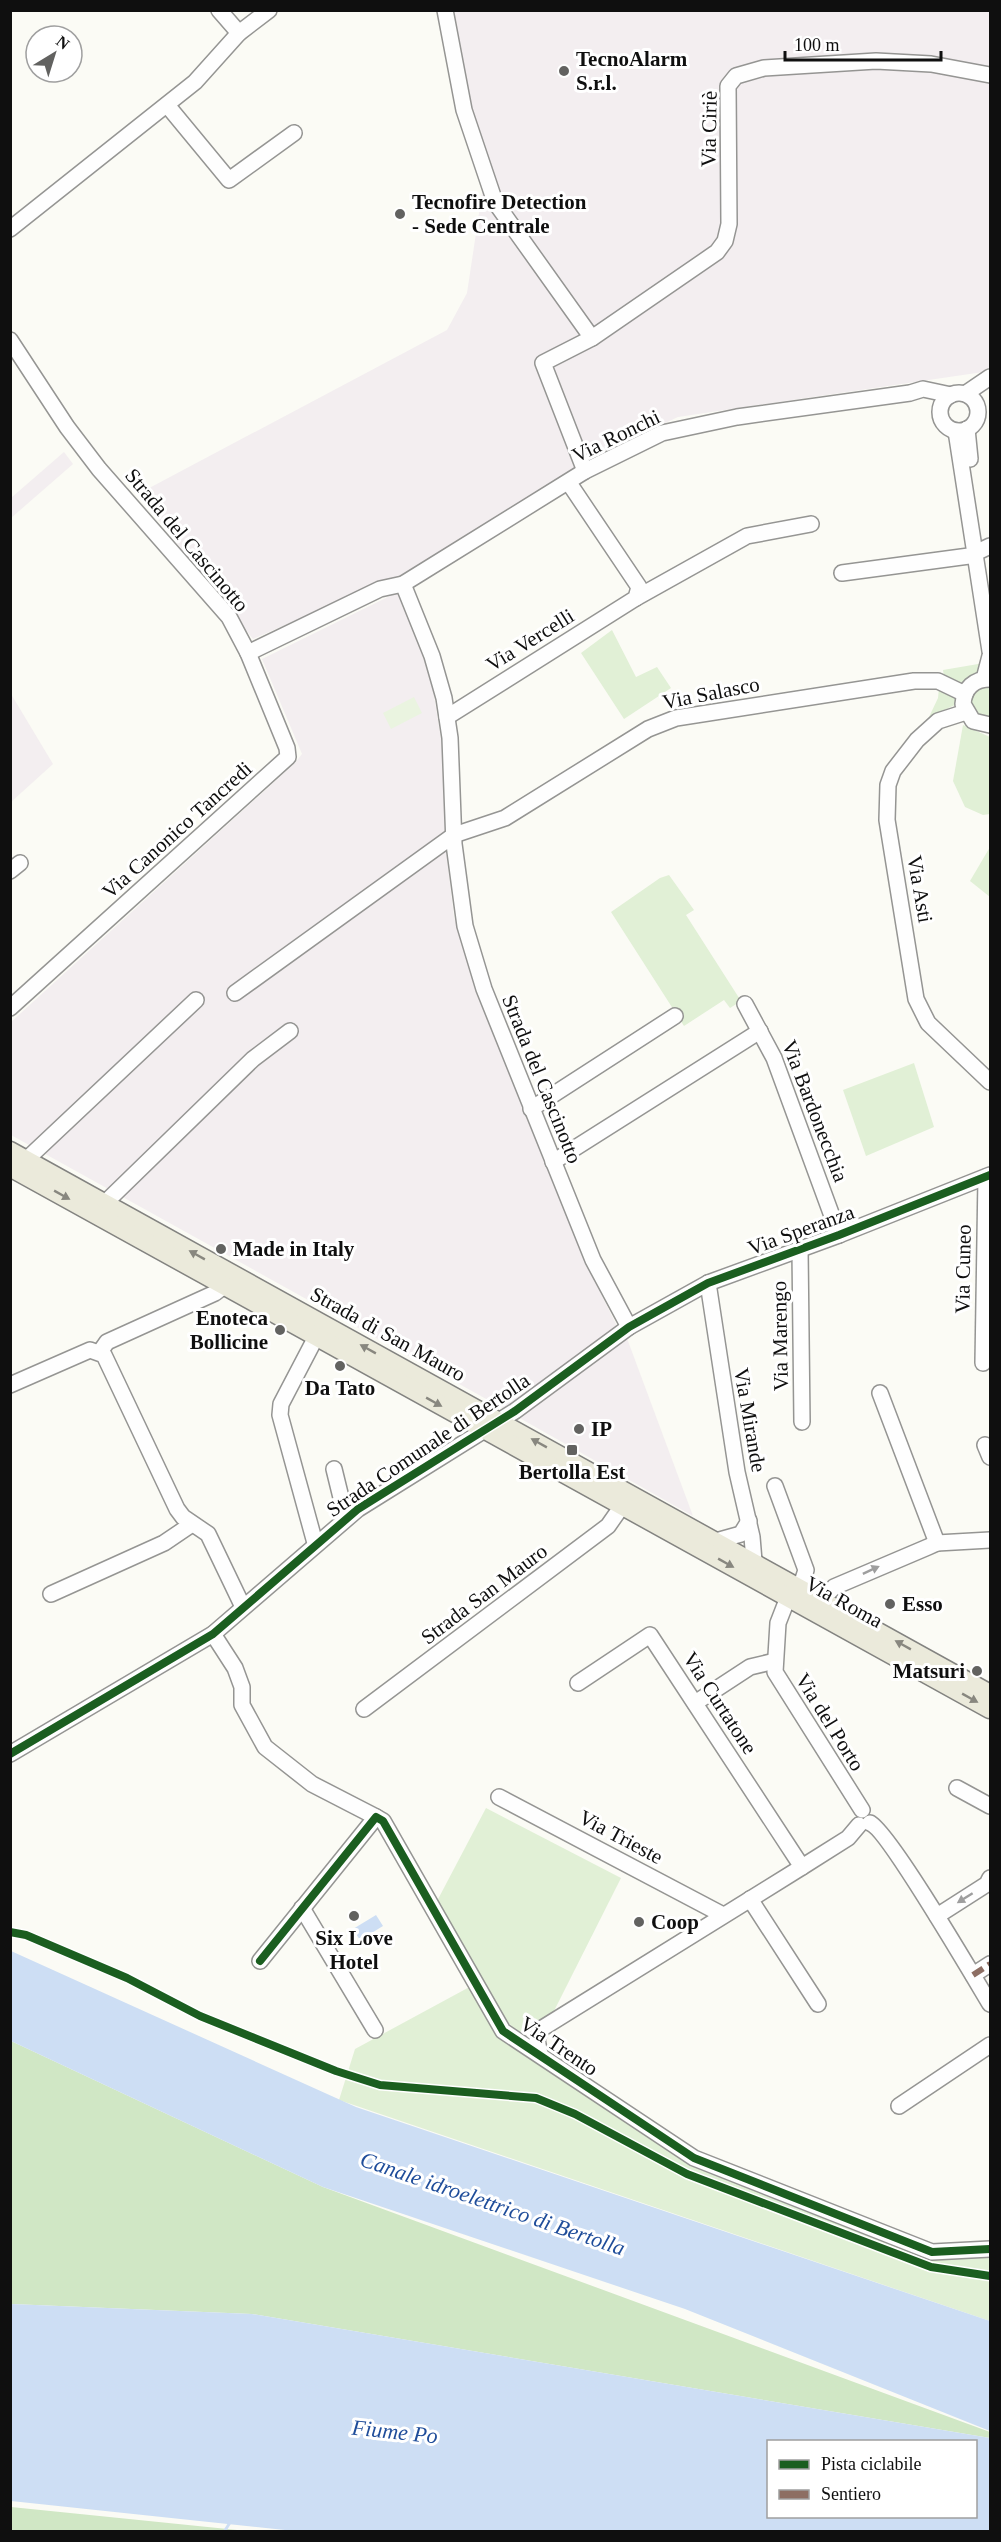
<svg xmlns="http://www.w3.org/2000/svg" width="1001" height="2542" font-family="'Times New Roman',serif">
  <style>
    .industrial { fill: #f3eef0 }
    .green { fill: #e1f0d6 }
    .forest { fill: #d0e7c5 }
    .pitch { fill: #eaf4e0 }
    .water { fill: #cddef4; fill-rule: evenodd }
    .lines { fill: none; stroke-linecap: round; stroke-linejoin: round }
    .stream { stroke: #cddef4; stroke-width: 3 }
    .minor-casing { stroke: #959593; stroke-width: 18 }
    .major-casing { stroke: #838380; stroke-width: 21 }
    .minor { stroke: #fefefe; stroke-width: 15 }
    .major { stroke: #ebeadb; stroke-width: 18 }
    .quiet { stroke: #8d6e63; stroke-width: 6; stroke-dasharray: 12 6; stroke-linecap: butt }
    .cycleway-casing { stroke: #fff; stroke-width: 11 }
    .cycleway { stroke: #1b5e20; stroke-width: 8 }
    .oneway { fill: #88877f }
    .oneway2 { fill: #9e9e9e }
    .poi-dot { fill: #626260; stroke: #fff; stroke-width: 2 }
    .labels { text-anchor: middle; stroke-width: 6; stroke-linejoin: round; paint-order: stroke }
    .poi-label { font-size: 21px; font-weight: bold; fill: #0f0f0f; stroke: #fff; text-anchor: start }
    .street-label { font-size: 21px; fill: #0f0f0f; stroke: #fff }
    .water-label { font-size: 22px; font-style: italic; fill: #1f4d9a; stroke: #fff }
  </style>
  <rect width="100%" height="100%" fill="#fbfbf5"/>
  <g class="industrial">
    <path d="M 440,11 L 990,11 L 990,371 L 678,417 L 605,451 L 408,572 L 253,639 L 138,494 L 447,330 L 467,293 L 484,180 Z"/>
    <path d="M 64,452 L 73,464 L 11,518 L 11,498 Z"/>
    <path d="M 398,592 L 420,641 L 432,683 L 442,745 L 446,850 L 454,917 L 461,939 L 586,1264 L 620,1332 L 506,1410 L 11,1135 L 11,1022 L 295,763 L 302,754 L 262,659 Z"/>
    <path d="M 11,694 L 53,764 L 11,802 Z"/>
    <path d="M 625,1333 L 693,1516 L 516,1416 Z"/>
  </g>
  <g class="green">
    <path d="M 612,630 L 636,677 L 657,667 L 671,688 L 624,719 L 581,653 Z"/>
    <path d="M 986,646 L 986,658 L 981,673 L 962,683 L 944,677 L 943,670 L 984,663 L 982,647 Z"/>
    <path d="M 939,688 L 956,696 L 957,704 L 929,717 L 938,698 Z"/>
    <path d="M 981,688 L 990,688 L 990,717 L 978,716 L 970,703 L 973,694 Z"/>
    <path d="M 963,725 L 990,737 L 990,814 L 983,815 L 965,807 L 953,781 Z"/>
    <path d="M 990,847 L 990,897 L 970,881 Z"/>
    <path d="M 669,875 L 694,910 L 686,915 L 741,1001 L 730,1008 L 724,1000 L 684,1026 L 611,912 L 660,878 Z"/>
    <path d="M 914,1063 L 934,1127 L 866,1156 L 843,1090 Z"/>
    <path d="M 486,1808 L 621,1878 L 554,2011 L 529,2029 L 519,2032 L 508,2023 L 436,1903 Z"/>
    <path d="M 475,1984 L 503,2031 L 694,2158 L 934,2258 L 990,2256 L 990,2321 L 339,2100 L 355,2049 Z"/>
  </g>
  <g class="forest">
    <path d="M 11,2041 L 323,2187 L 990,2432 L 990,2438 L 252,2314 L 11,2304 Z"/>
    <path d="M 11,2507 L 247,2531 L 11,2531 Z"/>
  </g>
  <path class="pitch" d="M 414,697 L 422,713 L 391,729 L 383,713 Z"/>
  <g class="water">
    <path d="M 376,1915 L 383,1926 L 360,1940 L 353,1929 Z"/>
    <path d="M 11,1951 L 356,2107 L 990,2321 L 990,2431 L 685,2309 L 323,2187 L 11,2041 Z"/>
    <path d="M 11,2304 L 252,2314 L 990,2438 L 990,2531 L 304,2532 L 11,2501 ZM 768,2442 L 976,2442 L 976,2516 L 768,2516 Z"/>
  </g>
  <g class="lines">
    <path class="stream" d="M 224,2532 L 231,2521"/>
    <g class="minor-casing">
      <g id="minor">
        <path d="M 219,10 L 239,33"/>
        <path d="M 445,10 L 464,110 L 495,202 L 592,338"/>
        <path d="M 167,105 L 229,180 L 294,133"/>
        <path d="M 10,229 L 195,82 L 239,33 L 269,10"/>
        <path d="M 10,340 L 67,427 L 99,469 L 229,617 L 248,653 L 287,748 L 288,757 L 10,1008"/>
        <circle cx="959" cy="412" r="19"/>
        <path d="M 965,394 L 990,377"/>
        <path d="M 967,429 L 970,459"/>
        <path d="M 956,431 L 990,651"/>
        <path d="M 585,471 L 543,363 L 592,338 L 717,252 L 725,241 L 729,224 L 728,86 L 736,76 L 764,68 L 876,61 L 931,64 L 990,75"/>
        <path d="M 842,573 L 969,556 L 990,546"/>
        <path d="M 403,584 L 432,656 L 444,698 L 450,738 L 454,844 L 465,926 L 484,989 L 593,1260 L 629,1327"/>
        <path d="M 636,598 L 747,536 L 811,524"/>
        <path d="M 248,653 L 380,589 L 403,584 L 585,471 L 662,433 L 737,417 L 910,393 L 923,389 L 951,395"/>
        <path d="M 984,679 L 990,656"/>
        <path d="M 990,679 C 974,679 964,688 963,704 L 973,721 L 990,725"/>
        <path d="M 966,712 L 938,721 L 917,740 L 893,771 L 888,785 L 887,820 L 916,999 L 928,1023 L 990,1082"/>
        <path d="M 447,717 L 636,598 L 639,587 L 569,483"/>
        <path d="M 10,871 L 20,863"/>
        <path d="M 235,993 L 454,835 L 505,818 L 648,729 L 676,718 L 914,681 L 938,681 L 965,694"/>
        <path d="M 745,1004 L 774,1058 L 839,1235"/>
        <path d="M 531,1109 L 675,1016"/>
        <path d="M 26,1160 L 196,1000"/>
        <path d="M 553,1162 L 760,1031"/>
        <path d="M 105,1203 L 253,1059 L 290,1031"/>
        <path d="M 800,1249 L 802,1422"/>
        <path d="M 708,1283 L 737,1472 L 752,1537 L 755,1573"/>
        <path d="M 100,1352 L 107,1342 L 215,1293 L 224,1286 L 229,1277"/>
        <path d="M 983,1363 L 986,1177"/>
        <path d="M 10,1385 L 90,1350 L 104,1355 L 177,1509 L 183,1517 L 208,1534 L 243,1607"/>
        <path d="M 880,1393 L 937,1543"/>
        <path d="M 985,1445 L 990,1457"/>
        <path d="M 334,1469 L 346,1518"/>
        <path d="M 775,1486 L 806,1570 L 800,1588"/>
        <path d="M 716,1541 L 741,1534 L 749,1521"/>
        <path d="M 315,1543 L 280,1415 L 281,1404 L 316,1337"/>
        <path d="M 792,1587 L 778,1623 L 775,1672 L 862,1810"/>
        <path d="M 51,1594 L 164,1543 L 192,1524"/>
        <path d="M 822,1600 L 834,1587 L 928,1547 L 937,1543 L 990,1540"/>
        <path d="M 213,1634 L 235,1668 L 242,1687 L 242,1705 L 265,1747 L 312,1784 L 376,1817"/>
        <path d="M 578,1683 L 650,1635 L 802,1867"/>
        <path d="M 695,1703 L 750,1667 L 775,1661"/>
        <path d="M 364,1709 L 608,1526 L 622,1506"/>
        <path d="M 10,1754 L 213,1634 L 358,1509 L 515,1411 L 629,1327 L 708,1283 L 839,1235 L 990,1175"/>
        <path d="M 957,1788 L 990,1806"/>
        <path d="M 499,1797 L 723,1915"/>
        <path d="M 870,1823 C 887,1829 975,1979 990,2004"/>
        <path d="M 750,1899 L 818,2004"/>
        <path d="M 302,1908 L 375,2030"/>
        <path d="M 937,1916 L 987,1884 L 990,1878"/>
        <path d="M 260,1961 L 376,1817 L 383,1821 L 503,2031 L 694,2158 L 932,2252 L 990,2249"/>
        <path d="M 973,1975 L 990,1964"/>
        <path d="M 540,2054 L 537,2040 L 541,2029 L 802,1867 L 848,1838 L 859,1825"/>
        <path d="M 899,2106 L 990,2045"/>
      </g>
    </g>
    <g class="major-casing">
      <g id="major">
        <path d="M 10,1151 L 990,1694"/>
        <path d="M 10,1167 L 990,1709"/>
      </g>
    </g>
    <use href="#minor" class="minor"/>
    <use href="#major" class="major"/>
    <path class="quiet" d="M 973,1975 L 990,1964"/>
    <g class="cycleway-casing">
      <g id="cycleway">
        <path d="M 10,1754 L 213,1634 L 358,1509 L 515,1411 L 629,1327 L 708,1283 L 839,1235 L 990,1175"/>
        <path d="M 10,1932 L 26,1935 L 127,1978 L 200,2016 L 336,2071 L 380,2085 L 536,2098 L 575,2114 L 687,2174 L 931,2267 L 990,2276"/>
        <path d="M 260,1961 L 376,1817 L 383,1821 L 503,2031 L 694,2158 L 932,2252 L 990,2249"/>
      </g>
    </g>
    <use href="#cycleway" class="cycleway"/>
  </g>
  <defs><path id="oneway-solid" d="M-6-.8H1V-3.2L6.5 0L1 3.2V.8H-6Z" transform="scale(1.5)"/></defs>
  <g class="oneway">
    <use href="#oneway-solid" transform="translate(62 1195) rotate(29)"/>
    <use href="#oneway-solid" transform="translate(197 1255) rotate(-151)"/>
    <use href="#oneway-solid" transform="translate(368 1349) rotate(-151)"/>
    <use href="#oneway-solid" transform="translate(434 1402) rotate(29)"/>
    <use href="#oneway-solid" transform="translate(539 1443) rotate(-151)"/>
    <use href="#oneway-solid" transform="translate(726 1563) rotate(29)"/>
    <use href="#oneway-solid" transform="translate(903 1645) rotate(-151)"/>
    <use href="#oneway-solid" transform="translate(970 1698) rotate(29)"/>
  </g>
  <g class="oneway2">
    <use href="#oneway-solid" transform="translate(871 1570) rotate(-25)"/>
    <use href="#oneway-solid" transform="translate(965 1898) rotate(148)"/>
  </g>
  <g class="poi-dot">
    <circle cx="564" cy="71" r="6"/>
    <circle cx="400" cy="214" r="6"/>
    <circle cx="221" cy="1249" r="6"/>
    <circle cx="280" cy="1330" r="6"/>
    <circle cx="340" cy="1366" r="6"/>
    <circle cx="579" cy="1429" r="6"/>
    <rect x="566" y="1444" width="12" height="12" rx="3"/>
    <circle cx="890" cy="1604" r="6"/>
    <circle cx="977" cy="1671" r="6"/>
    <circle cx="354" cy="1916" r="6"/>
    <circle cx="639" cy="1922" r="6"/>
  </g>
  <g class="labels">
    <g class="poi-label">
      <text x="576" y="66">TecnoAlarm<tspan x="576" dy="24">S.r.l.</tspan></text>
      <text x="412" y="209">Tecnofire Detection<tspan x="412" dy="24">- Sede Centrale</tspan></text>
      <text x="233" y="1256">Made in Italy</text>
      <text x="268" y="1325" text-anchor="end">Enoteca<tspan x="268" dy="24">Bollicine</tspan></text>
      <text x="340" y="1395" text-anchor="middle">Da Tato</text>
      <text x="591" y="1436">IP</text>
      <text x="572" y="1479" text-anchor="middle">Bertolla Est</text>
      <text x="902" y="1611">Esso</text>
      <text x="965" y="1678" text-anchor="end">Matsuri</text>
      <text x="651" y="1929">Coop</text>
      <text x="354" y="1945" text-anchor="middle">Six Love<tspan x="354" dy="24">Hotel</tspan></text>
    </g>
    <g class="street-label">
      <text transform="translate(709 129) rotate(-89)" y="7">Via Ciriè</text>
      <text transform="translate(616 436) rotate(-26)" y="7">Via Ronchi</text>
      <text transform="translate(187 540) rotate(50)" y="7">Strada del Cascinotto</text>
      <text transform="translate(530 640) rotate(-32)" y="7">Via Vercelli</text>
      <text transform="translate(711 693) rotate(-11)" y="7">Via Salasco</text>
      <text transform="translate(177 830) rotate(-42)" y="7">Via Canonico Tancredi</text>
      <text transform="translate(920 889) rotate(80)" y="7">Via Asti</text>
      <text transform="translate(542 1079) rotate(68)" y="7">Strada del Cascinotto</text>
      <text transform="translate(815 1111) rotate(69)" y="7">Via Bardonecchia</text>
      <text transform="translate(801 1230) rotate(-20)" y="7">Via Speranza</text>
      <text transform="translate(963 1269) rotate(-89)" y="7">Via Cuneo</text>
      <text transform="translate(388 1334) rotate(29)" y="7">Strada di San Mauro</text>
      <text transform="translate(780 1336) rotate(-91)" y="7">Via Marengo</text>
      <text transform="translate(750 1420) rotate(80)" y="7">Via Mirande</text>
      <text transform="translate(428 1445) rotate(-34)" y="7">Strada Comunale di Bertolla</text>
      <text transform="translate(484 1594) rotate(-37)" y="7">Strada San Mauro</text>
      <text transform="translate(844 1602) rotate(29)" y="7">Via Roma</text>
      <text transform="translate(720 1703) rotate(57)" y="7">Via Curtatone</text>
      <text transform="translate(830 1722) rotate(58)" y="7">Via del Porto</text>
      <text transform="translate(621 1837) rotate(28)" y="7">Via Trieste</text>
      <text transform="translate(559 2046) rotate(34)" y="7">Via Trento</text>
    </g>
    <g class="water-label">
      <text transform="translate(493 2203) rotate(19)" y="8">Canale idroelettrico di Bertolla</text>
      <text transform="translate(395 2431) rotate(6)" y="8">Fiume Po</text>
    </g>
  </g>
  <rect width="1001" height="2542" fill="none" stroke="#0f0f0f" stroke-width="24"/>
  <rect x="767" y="2440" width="210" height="78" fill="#ffffff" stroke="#9f9f9f" stroke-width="1.5"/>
  <rect x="779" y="2460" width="30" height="9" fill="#1b5e20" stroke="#9f9f9f" stroke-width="1.5"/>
  <text x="821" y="2470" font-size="18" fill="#0f0f0f">Pista ciclabile</text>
  <rect x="779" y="2490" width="30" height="9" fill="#8d6e63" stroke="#9f9f9f" stroke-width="1.5"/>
  <text x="821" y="2500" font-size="18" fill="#0f0f0f">Sentiero</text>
  <g transform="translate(54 54) rotate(38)"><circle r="28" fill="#ffffff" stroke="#9f9f9f" stroke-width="1.5"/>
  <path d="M0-4.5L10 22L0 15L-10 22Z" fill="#626260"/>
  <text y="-9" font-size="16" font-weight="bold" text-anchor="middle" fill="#0f0f0f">N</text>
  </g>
  <path d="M785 51v9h156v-9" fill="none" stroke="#0f0f0f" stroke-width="3"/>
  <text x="794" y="51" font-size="18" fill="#0f0f0f" stroke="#ffffff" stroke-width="4.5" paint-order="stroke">100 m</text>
</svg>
